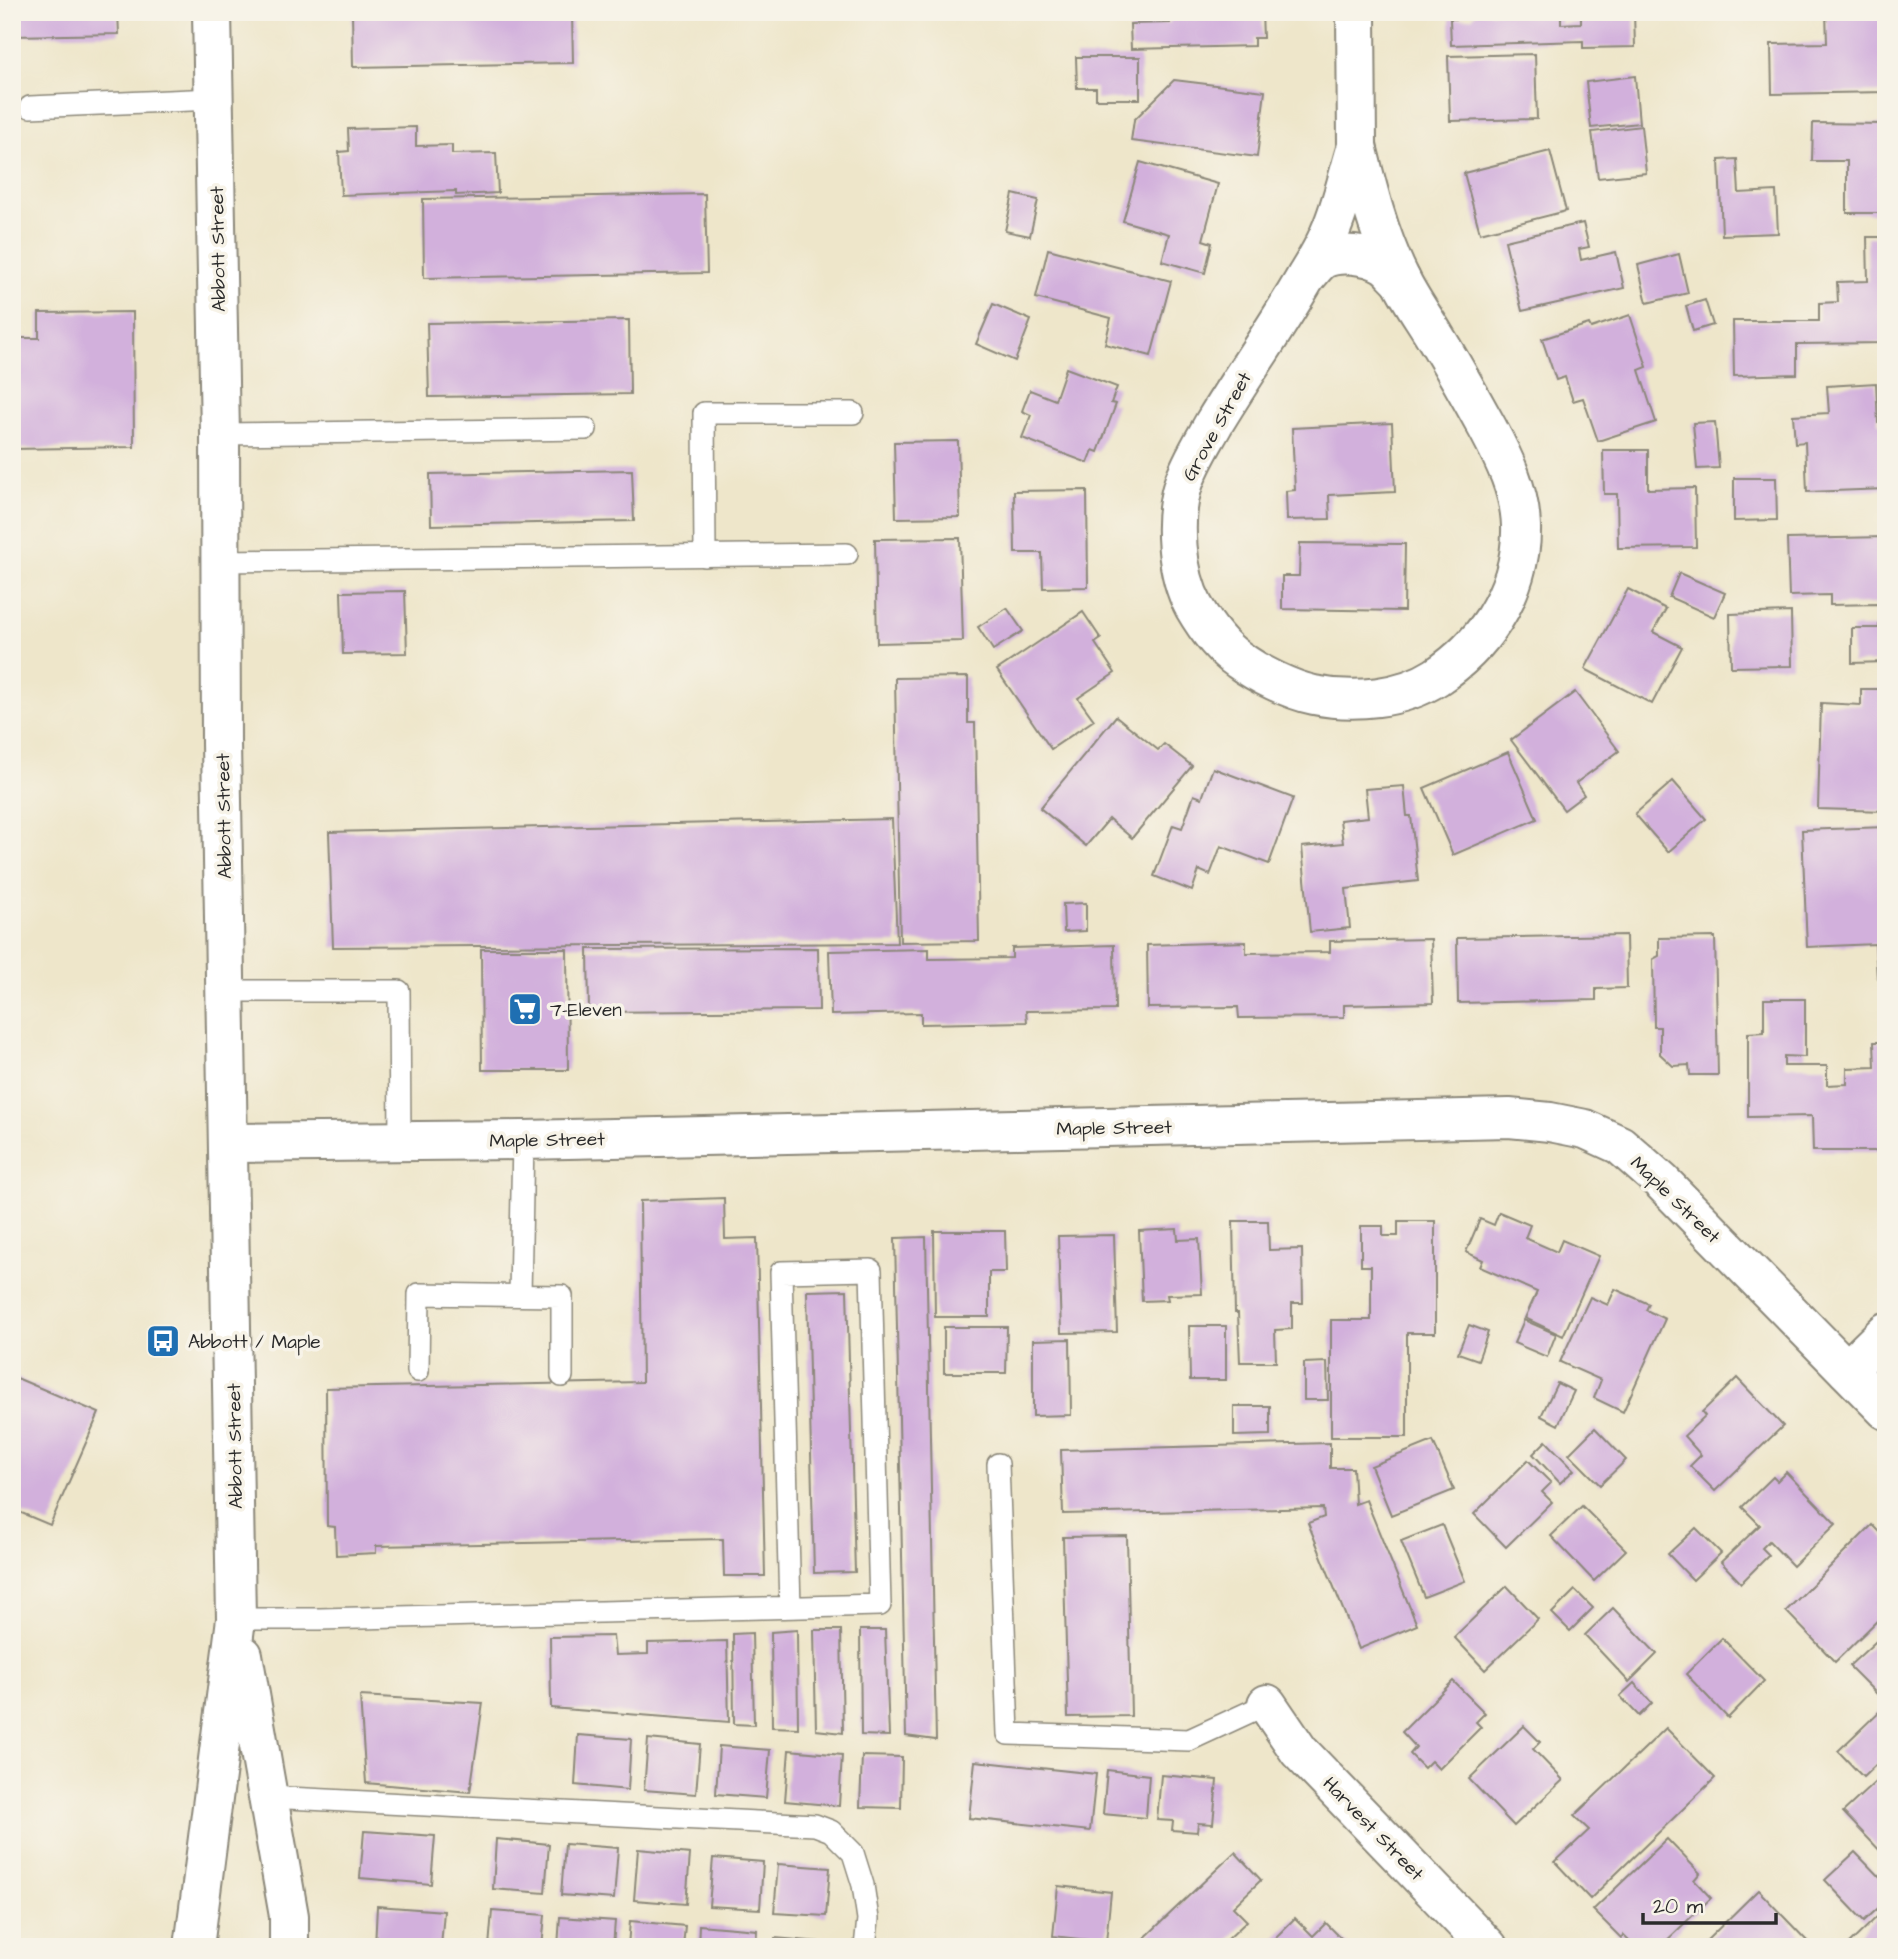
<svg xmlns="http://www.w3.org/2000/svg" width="1898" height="1959" font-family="'Architects Daughter',sans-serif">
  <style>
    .building { fill: #d2b0dc }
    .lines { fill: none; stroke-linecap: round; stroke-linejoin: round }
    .lane-casing { stroke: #8c887a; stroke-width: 24 }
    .street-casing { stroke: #8c887a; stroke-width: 42 }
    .secondary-casing { stroke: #8c887a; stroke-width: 42 }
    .lane { stroke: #fff; stroke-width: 21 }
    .street { stroke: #fff; stroke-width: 38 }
    .secondary { stroke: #fff; stroke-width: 38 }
    .labels { text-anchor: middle; stroke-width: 7; stroke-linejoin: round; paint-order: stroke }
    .street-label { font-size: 19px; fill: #2b2b2b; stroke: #f7f3e8 }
    .poi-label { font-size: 19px; fill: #2b2b2b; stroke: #f7f3e8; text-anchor: start }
  </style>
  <rect width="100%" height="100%" fill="#f7f3e8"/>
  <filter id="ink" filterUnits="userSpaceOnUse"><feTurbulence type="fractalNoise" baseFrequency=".0143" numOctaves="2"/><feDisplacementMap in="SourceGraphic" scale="14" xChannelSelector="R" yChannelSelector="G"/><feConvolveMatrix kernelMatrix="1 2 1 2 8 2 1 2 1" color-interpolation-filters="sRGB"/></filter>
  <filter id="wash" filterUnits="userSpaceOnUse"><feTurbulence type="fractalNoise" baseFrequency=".00686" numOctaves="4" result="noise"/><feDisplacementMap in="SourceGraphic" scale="28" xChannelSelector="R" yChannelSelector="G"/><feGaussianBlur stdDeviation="1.57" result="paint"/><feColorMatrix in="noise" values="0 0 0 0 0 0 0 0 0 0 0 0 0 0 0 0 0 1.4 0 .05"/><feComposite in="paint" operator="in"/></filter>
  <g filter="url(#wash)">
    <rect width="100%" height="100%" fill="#eee6ca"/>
    <g id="blocks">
      <g class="building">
        <path d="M 12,12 L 118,12 L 119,34 L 12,36 Z"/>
        <path d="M 352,12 L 572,12 L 573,63 L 353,67 Z"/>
        <path d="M 1170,12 L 1262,12 L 1263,38 L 1254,38 L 1254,46 L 1131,49 L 1130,24 L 1170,23 Z"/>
        <path d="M 1477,12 L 1561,12 L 1561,24 L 1581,23 L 1581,12 L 1634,12 L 1635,47 L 1583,48 L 1583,41 L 1451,45 L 1450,19 L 1472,18 Z"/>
        <path d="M 1826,12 L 1886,12 L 1886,92 L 1772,94 L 1771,44 L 1827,43 Z"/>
        <path d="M 1535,54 L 1537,119 L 1450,121 L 1448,56 Z"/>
        <path d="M 1076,57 L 1140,57 L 1140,99 L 1096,99 L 1096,88 L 1077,88 Z"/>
        <path d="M 1635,76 L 1639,123 L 1591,128 L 1586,82 Z"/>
        <path d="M 1174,80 L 1265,91 L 1257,157 L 1131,141 L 1134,120 Z"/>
        <path d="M 1813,123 L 1886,124 L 1886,213 L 1847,213 L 1847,161 L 1812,161 Z"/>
        <path d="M 1641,126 L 1646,173 L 1598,178 L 1592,132 Z"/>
        <path d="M 416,127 L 416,146 L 452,145 L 452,154 L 496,153 L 498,193 L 456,195 L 456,191 L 341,195 L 339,152 L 349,151 L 348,129 Z"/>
        <path d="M 1550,151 L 1566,211 L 1480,233 L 1464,173 Z"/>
        <path d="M 1737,159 L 1739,193 L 1776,191 L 1778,233 L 1722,235 L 1719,160 Z"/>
        <path d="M 1140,162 L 1218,184 L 1203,240 L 1212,243 L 1205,273 L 1162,261 L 1169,234 L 1123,221 Z"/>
        <path d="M 705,194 L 707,273 L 424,278 L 423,199 Z"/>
        <path d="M 1013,194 L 1038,200 L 1030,236 L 1005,231 Z"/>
        <path d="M 1583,223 L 1589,247 L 1579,249 L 1581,260 L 1616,252 L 1624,288 L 1522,311 L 1505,241 Z"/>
        <path d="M 1867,237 L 1886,237 L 1886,343 L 1797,344 L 1797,374 L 1734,376 L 1733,321 L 1819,321 L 1819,303 L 1838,302 L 1837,282 L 1868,281 Z"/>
        <path d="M 1048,249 L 1171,281 L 1151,356 L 1105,344 L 1111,318 L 1036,298 Z"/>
        <path d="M 1679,254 L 1688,293 L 1647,303 L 1638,265 Z"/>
        <path d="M 1705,300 L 1713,325 L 1693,331 L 1686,306 Z"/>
        <path d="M 993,304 L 1031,320 L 1015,361 L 976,344 Z"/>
        <path d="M 133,312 L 134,447 L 12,449 L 12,338 L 39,338 L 39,313 Z"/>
        <path d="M 1630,315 L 1647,367 L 1639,370 L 1656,422 L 1598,441 L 1583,398 L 1573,401 L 1565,377 L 1556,380 L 1542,339 L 1589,324 L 1591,328 Z"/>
        <path d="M 629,320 L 630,394 L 429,397 L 427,323 Z"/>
        <path d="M 1066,368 L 1117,387 L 1111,403 L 1116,404 L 1098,452 L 1093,450 L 1088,463 L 1022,438 L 1031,415 L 1022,411 L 1030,390 L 1055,400 Z"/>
        <path d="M 1876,383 L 1878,423 L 1886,423 L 1886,489 L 1807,492 L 1805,442 L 1795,443 L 1793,415 L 1829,413 L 1827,386 Z"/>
        <path d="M 1715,422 L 1719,468 L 1697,469 L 1693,423 Z"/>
        <path d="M 1392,423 L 1395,492 L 1329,495 L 1330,519 L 1287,520 L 1286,491 L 1295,490 L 1292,428 Z"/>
        <path d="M 958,441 L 960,517 L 896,518 L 894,442 Z"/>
        <path d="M 1603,450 L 1648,450 L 1648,489 L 1695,488 L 1696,547 L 1618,548 L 1617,494 L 1604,494 Z"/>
        <path d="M 632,470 L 634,521 L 431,525 L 430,474 Z"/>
        <path d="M 1734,478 L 1776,478 L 1777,520 L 1734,521 Z"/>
        <path d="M 1087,490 L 1088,587 L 1043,588 L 1042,553 L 1015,553 L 1014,491 Z"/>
        <path d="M 1886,537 L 1886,662 L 1852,663 L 1852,628 L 1879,628 L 1879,604 L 1830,605 L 1830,595 L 1789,596 L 1787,539 Z"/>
        <path d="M 960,538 L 963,641 L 877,643 L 875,539 Z"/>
        <path d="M 1300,543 L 1405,544 L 1404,611 L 1282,609 L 1282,576 L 1299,576 Z"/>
        <path d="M 1679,573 L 1725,593 L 1714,617 L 1669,597 Z"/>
        <path d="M 1628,589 L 1666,609 L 1653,632 L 1682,647 L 1652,704 L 1585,669 Z"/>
        <path d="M 405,591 L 407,653 L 343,654 L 341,592 Z"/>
        <path d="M 1007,608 L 1023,631 L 993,650 L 978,627 Z"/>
        <path d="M 1083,612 L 1101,639 L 1095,643 L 1115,673 L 1078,698 L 1094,720 L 1051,749 L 997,670 Z"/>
        <path d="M 1791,612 L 1792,666 L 1731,667 L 1730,614 Z"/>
        <path d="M 968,677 L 968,723 L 975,723 L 979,941 L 900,942 L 895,678 Z"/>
        <path d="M 1861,689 L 1886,689 L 1886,811 L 1818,809 L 1821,703 L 1861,705 Z"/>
        <path d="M 1575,692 L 1619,751 L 1576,783 L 1584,795 L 1564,810 L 1511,740 Z"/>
        <path d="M 1116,716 L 1158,750 L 1164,744 L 1192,766 L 1132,838 L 1109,819 L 1086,846 L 1040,808 Z"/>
        <path d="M 1508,752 L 1537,819 L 1453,855 L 1424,788 Z"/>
        <path d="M 1213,768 L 1293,798 L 1269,864 L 1221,846 L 1210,875 L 1199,870 L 1192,891 L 1154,876 L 1173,825 L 1182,828 L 1194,795 L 1202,798 Z"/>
        <path d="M 1673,781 L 1706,819 L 1668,852 L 1635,814 Z"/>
        <path d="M 1404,786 L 1407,816 L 1411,816 L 1418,881 L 1346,889 L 1350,928 L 1310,932 L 1302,847 L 1343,843 L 1340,820 L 1368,817 L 1365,789 Z"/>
        <path d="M 892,819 L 897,943 L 333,947 L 329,832 Z"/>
        <path d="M 1886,827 L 1886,978 L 1877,978 L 1875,944 L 1807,947 L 1802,830 Z"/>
        <path d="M 1086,903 L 1086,931 L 1064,932 L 1063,904 Z"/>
        <path d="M 1626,935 L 1627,988 L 1596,989 L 1596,1000 L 1458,1003 L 1457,938 Z"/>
        <path d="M 1715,937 L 1718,1075 L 1690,1075 L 1689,1065 L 1673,1066 L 1660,1054 L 1660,1027 L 1654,1027 L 1653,959 L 1659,956 L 1659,938 Z"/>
        <path d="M 1431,939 L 1433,1003 L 1344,1005 L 1344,1017 L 1239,1018 L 1238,1007 L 1148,1008 L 1147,945 L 1246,942 L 1246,953 L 1330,952 L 1330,941 Z"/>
        <path d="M 1114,945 L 1115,1010 L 1026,1011 L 1027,1022 L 921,1024 L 921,1013 L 831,1015 L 829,951 L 929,949 L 929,959 L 1012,958 L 1012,948 Z"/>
        <path d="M 818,948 L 819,1010 L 589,1012 L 588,949 Z"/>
        <path d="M 481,949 L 567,949 L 568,1070 L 482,1070 Z"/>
        <path d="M 1764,999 L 1805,999 L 1805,1057 L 1784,1056 L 1784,1066 L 1827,1066 L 1827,1085 L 1847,1084 L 1847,1068 L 1875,1067 L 1874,1042 L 1883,1042 L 1882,1013 L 1886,1013 L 1886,1151 L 1813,1151 L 1812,1116 L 1748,1117 L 1748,1033 L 1764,1032 Z"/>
        <path d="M 724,1198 L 725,1239 L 757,1238 L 765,1576 L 724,1576 L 723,1539 L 376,1546 L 376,1553 L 336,1555 L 335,1527 L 327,1526 L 326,1388 L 642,1382 L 640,1201 Z"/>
        <path d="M 1499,1212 L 1530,1225 L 1525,1238 L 1557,1252 L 1562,1240 L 1599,1256 L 1563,1336 L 1525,1318 L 1537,1292 L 1480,1267 L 1483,1260 L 1466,1252 L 1480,1219 L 1494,1225 Z"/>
        <path d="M 1233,1221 L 1268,1221 L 1269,1250 L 1302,1249 L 1303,1303 L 1292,1303 L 1292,1329 L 1275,1330 L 1276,1362 L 1240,1362 L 1238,1313 L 1235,1313 Z"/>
        <path d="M 1398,1221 L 1435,1221 L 1435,1333 L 1407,1333 L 1407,1437 L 1331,1437 L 1331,1320 L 1371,1320 L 1371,1266 L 1361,1266 L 1361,1226 L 1383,1226 L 1383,1236 L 1398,1236 Z"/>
        <path d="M 1177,1229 L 1178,1240 L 1199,1239 L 1202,1294 L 1167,1295 L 1168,1300 L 1142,1301 L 1139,1231 Z"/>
        <path d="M 934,1231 L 1005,1231 L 1006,1272 L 989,1272 L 989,1317 L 935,1317 Z"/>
        <path d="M 1114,1235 L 1117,1332 L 1061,1333 L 1058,1236 Z"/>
        <path d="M 926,1237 L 936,1740 L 906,1736 L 895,1238 Z"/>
        <path d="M 1615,1289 L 1649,1304 L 1646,1310 L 1665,1319 L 1623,1412 L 1594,1398 L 1601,1380 L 1560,1362 L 1590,1297 L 1608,1305 Z"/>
        <path d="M 847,1290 L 855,1572 L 814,1573 L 807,1291 Z"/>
        <path d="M 1524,1320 L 1556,1334 L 1547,1357 L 1514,1343 Z"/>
        <path d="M 1469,1325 L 1488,1332 L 1478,1360 L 1458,1353 Z"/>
        <path d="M 1189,1326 L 1226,1326 L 1226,1380 L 1190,1380 Z"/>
        <path d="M 944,1327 L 1007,1327 L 1006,1373 L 944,1373 Z"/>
        <path d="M 1070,1339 L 1071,1415 L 1033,1416 L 1033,1340 Z"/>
        <path d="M 1327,1362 L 1328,1400 L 1304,1400 L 1304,1363 Z"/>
        <path d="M 12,1376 L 99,1413 L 50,1525 L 12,1509 Z"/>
        <path d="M 1737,1378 L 1783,1426 L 1715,1491 L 1690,1466 L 1701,1455 L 1684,1436 L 1705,1416 L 1702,1412 Z"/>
        <path d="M 1557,1383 L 1574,1391 L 1558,1425 L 1541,1416 Z"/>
        <path d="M 1234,1406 L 1270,1406 L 1270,1435 L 1234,1436 Z"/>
        <path d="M 1595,1428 L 1626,1460 L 1600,1485 L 1569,1454 Z"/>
        <path d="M 1433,1441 L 1454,1490 L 1391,1515 L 1371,1466 Z"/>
        <path d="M 1546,1441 L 1574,1470 L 1560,1483 L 1533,1454 Z"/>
        <path d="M 1330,1443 L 1330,1468 L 1353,1468 L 1355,1504 L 1366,1500 L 1417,1625 L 1359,1649 L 1308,1523 L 1324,1517 L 1323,1508 L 1063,1514 L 1061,1450 Z"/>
        <path d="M 1528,1460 L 1551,1483 L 1542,1492 L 1552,1502 L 1506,1547 L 1474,1514 Z"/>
        <path d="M 1786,1472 L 1836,1524 L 1793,1566 L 1769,1541 L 1762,1548 L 1769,1555 L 1741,1583 L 1721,1562 L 1760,1525 L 1742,1507 L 1773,1477 L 1777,1481 Z"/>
        <path d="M 1582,1506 L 1626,1550 L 1594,1581 L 1551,1536 Z"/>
        <path d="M 1442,1525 L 1465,1581 L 1424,1597 L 1401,1541 Z"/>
        <path d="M 1872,1525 L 1886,1539 L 1886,1612 L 1835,1662 L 1786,1611 Z"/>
        <path d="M 1696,1528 L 1721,1553 L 1693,1580 L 1668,1554 Z"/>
        <path d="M 1127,1536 L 1131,1716 L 1068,1717 L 1063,1537 Z"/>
        <path d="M 1507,1586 L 1538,1619 L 1485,1670 L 1454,1637 Z"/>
        <path d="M 1575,1590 L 1593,1608 L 1570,1631 L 1552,1613 Z"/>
        <path d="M 1613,1608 L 1657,1654 L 1629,1682 L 1585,1635 Z"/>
        <path d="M 797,1630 L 798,1728 L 772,1727 L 771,1632 Z"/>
        <path d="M 814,1630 L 841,1630 L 843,1733 L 816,1730 Z"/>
        <path d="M 860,1630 L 885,1630 L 889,1736 L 861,1735 Z"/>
        <path d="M 1886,1632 L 1886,1703 L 1849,1666 Z"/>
        <path d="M 752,1633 L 754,1725 L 734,1724 L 733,1634 Z"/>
        <path d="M 613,1636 L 615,1655 L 648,1654 L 648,1643 L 727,1641 L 729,1722 L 551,1708 L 550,1637 Z"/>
        <path d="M 1722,1638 L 1764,1681 L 1728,1718 L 1686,1674 Z"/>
        <path d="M 1453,1681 L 1485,1713 L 1476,1722 L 1481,1727 L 1439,1769 L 1431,1761 L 1424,1768 L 1410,1754 L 1416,1747 L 1402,1732 Z"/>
        <path d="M 1634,1683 L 1652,1703 L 1639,1716 L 1620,1696 Z"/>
        <path d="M 360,1696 L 483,1703 L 470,1792 L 366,1783 Z"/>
        <path d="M 1886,1705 L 1886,1755 L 1863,1777 L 1838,1751 Z"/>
        <path d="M 1524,1726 L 1540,1742 L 1533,1749 L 1563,1780 L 1514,1826 L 1469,1779 Z"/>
        <path d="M 1666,1728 L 1715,1778 L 1590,1899 L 1555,1862 L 1589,1830 L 1574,1816 Z"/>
        <path d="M 578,1735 L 631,1739 L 628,1790 L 575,1785 Z"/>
        <path d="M 648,1739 L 700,1744 L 696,1794 L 644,1790 Z"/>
        <path d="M 719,1746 L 770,1750 L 766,1798 L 716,1794 Z"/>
        <path d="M 789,1750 L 842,1755 L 839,1806 L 785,1801 Z"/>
        <path d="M 862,1756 L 902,1757 L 901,1808 L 860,1807 Z"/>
        <path d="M 975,1761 L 1096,1774 L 1090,1831 L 969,1818 Z"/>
        <path d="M 1107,1770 L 1149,1775 L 1146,1818 L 1103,1814 Z"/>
        <path d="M 1886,1772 L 1886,1857 L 1843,1812 Z"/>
        <path d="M 1161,1775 L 1217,1780 L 1213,1824 L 1198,1823 L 1197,1832 L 1172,1830 L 1173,1821 L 1157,1820 Z"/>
        <path d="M 364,1831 L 435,1836 L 431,1884 L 360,1878 Z"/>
        <path d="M 496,1839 L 549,1844 L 545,1893 L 493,1889 Z"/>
        <path d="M 1667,1839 L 1700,1873 L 1694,1880 L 1711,1898 L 1660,1947 L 1635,1947 L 1623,1935 L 1621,1938 L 1593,1910 Z"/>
        <path d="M 565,1844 L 618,1848 L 614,1899 L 561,1895 Z"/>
        <path d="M 638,1849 L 690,1854 L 686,1904 L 634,1900 Z"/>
        <path d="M 1235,1852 L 1261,1880 L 1233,1907 L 1247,1921 L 1225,1942 L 1228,1945 L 1135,1947 Z"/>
        <path d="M 1855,1852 L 1886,1884 L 1886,1901 L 1864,1921 L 1825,1880 Z"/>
        <path d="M 713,1858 L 763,1862 L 760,1909 L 709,1906 Z"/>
        <path d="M 778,1864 L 830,1868 L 826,1916 L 774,1913 Z"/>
        <path d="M 1058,1886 L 1111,1892 L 1106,1942 L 1053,1936 Z"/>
        <path d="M 1758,1890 L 1811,1945 L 1809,1947 L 1700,1947 Z"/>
        <path d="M 377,1906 L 444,1911 L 441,1947 L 375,1947 Z"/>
        <path d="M 1886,1908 L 1886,1947 L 1846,1947 Z"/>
        <path d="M 492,1911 L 545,1915 L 542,1947 L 489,1947 Z"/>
        <path d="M 560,1917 L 615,1921 L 613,1947 L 558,1947 Z"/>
        <path d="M 1295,1918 L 1313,1936 L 1326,1923 L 1350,1947 L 1266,1947 Z"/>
        <path d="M 630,1921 L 685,1926 L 683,1947 L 628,1947 Z"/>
        <path d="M 699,1925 L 757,1930 L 756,1947 L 698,1947 Z"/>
        <path d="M 775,1938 L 831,1943 L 831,1947 L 774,1947 Z"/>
      </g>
    </g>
  </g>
  <g filter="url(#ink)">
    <use href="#blocks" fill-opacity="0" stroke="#8c887a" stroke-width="2"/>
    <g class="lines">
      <g class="lane-casing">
        <g id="lane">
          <path d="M 30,107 L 214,99"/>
          <path d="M 220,434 L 586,429"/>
          <path d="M 705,556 L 704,413 L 853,413"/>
          <path d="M 220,561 L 847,554"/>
          <path d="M 226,991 L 399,991 L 400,1141"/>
          <path d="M 520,1295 L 523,1140"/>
          <path d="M 418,1371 L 419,1294 L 562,1296 L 562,1376"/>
          <path d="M 998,1464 L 1008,1734 L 1189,1740 L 1267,1704"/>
          <path d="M 236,1619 L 320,1619 L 880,1605 L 871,1270 L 781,1272 L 790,1607"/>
          <path d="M 268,1797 L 815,1825 L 831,1831 L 853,1853 L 863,1885 L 868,1919 L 865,1947"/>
        </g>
      </g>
      <g class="street-casing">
        <g id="street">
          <path d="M 1356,12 L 1357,146"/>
          <path d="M 1357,146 C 1368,191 1379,236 1400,278 C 1410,299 1424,318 1436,338 C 1454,367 1471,398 1488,429 C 1504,459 1520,491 1521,526 C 1522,559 1511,592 1494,619 C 1479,642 1459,662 1436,677 C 1402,699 1353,703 1314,695 C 1290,690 1258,674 1239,660 C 1220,647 1205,626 1194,607 C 1176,574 1172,520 1183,485 C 1190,463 1203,443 1214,423 C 1244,373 1278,326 1307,275 C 1315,262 1324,247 1330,232 C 1342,205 1348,174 1357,146 Z"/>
          <path d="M 1306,277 C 1311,272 1316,264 1322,260 C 1338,250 1369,255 1384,264 C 1390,268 1395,275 1401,280"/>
          <path d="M 229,1143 L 523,1140 L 1509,1118 L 1550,1122 L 1585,1129 L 1620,1145 L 1662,1182 L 1886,1410"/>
          <path d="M 1847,1370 L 1886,1332"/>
          <path d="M 1267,1704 L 1299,1751 L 1488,1947"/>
        </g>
      </g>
      <g class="secondary-casing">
        <g id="secondary">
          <path d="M 243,1655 L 289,1916 L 289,1947"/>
          <path d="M 194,1947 L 236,1619 L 221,743 L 220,434 L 212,12"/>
        </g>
      </g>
      <use href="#lane" class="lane"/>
      <use href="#street" class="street"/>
      <use href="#secondary" class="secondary"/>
    </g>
  </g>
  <defs>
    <g id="supermarket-square" transform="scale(1.75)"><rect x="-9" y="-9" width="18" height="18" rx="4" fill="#1f6fb2" stroke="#f7f3e8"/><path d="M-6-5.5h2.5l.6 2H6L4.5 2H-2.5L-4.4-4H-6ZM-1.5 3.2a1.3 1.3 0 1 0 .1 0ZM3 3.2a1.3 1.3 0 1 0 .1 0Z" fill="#fff"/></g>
    <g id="bus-square" transform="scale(1.75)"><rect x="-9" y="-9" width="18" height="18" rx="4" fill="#1f6fb2" stroke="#f7f3e8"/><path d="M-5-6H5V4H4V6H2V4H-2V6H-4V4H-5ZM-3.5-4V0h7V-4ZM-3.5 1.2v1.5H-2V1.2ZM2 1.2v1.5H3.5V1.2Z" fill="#fff"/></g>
  </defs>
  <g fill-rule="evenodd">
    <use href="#supermarket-square" x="525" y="1009"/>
    <use href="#bus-square" x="163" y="1341"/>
  </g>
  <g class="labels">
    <g class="street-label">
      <text transform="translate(217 249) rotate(-91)" y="7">Abbott Street</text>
      <text transform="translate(1216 426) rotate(-61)" y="7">Grove Street</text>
      <text transform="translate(223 816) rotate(-91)" y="7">Abbott Street</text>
      <text transform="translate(1114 1127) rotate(-1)" y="7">Maple Street</text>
      <text transform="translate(547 1139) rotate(-1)" y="7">Maple Street</text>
      <text transform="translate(1676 1199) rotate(44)" y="7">Maple Street</text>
      <text transform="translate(234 1446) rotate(-91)" y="7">Abbott Street</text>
      <text transform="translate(1374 1828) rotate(46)" y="7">Harvest Street</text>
    </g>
    <g class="poi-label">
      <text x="550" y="1016">7-Eleven</text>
      <text x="188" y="1348">Abbott / Maple</text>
    </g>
  </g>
  <rect width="1898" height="1959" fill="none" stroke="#f7f3e8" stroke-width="42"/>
  <path d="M1643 1913v10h133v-10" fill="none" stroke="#2b2b2b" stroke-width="3.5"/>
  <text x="1653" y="1913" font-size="21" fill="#2b2b2b" stroke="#f7f3e8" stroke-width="5" paint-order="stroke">20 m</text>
</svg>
